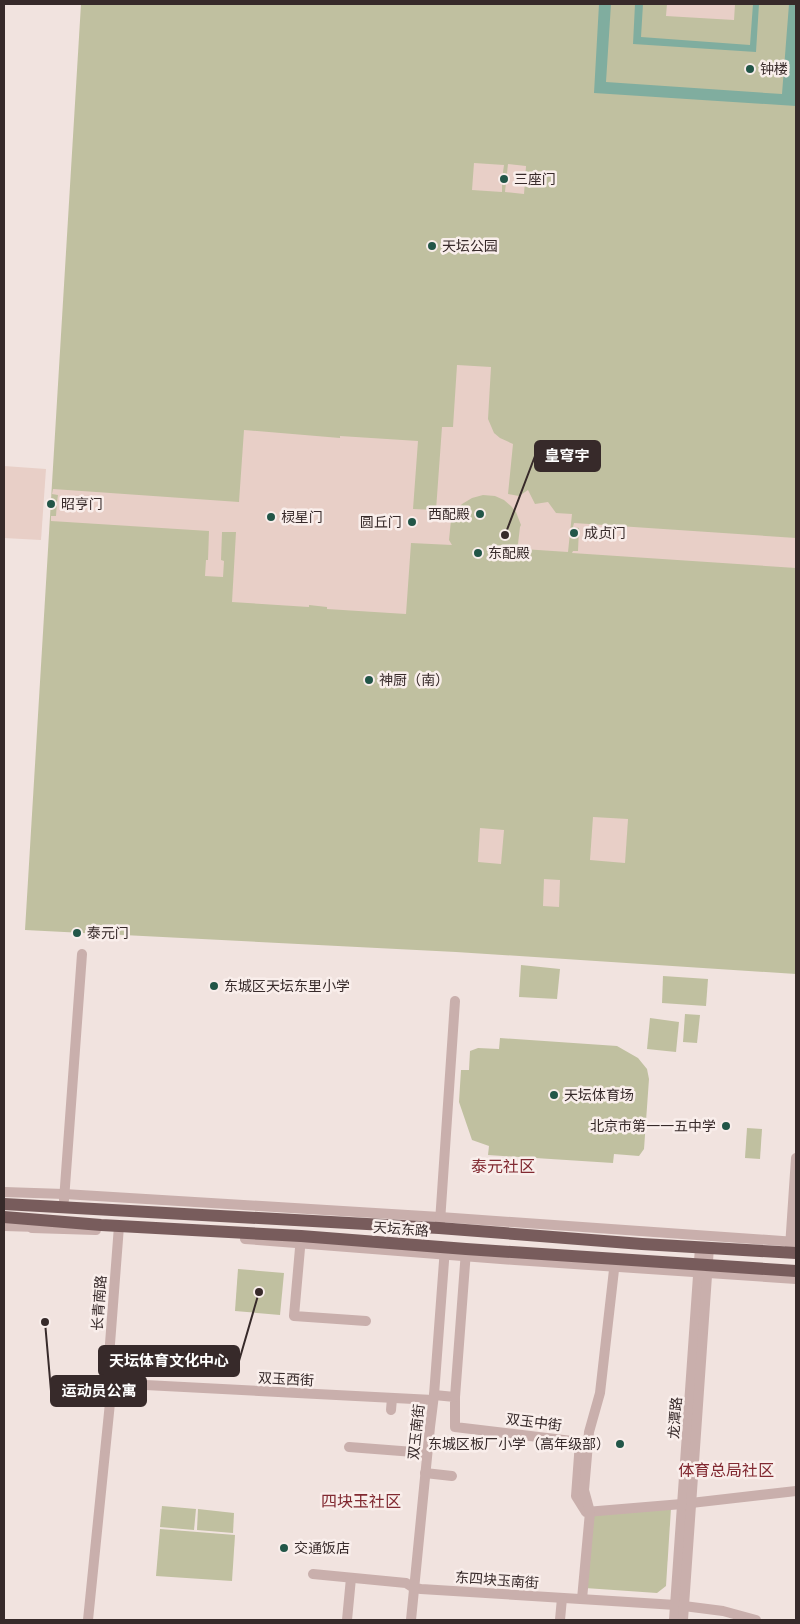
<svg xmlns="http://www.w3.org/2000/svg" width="800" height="1624" font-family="'Public Sans','Noto Sans SC',sans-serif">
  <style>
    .green { fill: #c0c0a0 }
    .plaza { fill: #e8cfc7 }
    .water { fill: #80ad9f }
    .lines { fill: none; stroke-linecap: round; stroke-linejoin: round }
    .minor { stroke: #c9afac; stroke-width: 10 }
    .major { stroke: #785c5c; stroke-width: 12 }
    .poi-dot { fill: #225648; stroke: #f9eeeb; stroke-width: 2 }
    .labels { text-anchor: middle; stroke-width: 5; stroke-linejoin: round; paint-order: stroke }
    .poi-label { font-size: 14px; fill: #372a2a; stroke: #f9eeeb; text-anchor: start }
    .street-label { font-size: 14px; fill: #372a2a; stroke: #f9eeeb }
    .quarter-label { font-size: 16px; fill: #812931; stroke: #f9eeeb }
    .leader { fill: none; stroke: #372a2a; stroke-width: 2 }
    .callout-dot { fill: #372a2a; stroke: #f9eeeb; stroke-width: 2 }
    .callout { fill: #372a2a; stroke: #372a2a; stroke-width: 2 }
    .callout-label { font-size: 15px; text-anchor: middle; font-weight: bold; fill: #fff }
  </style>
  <rect width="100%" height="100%" fill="#f1e3df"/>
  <g class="green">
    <path d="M 81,4 L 796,4 L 796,974 L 456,952 L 25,930 Z"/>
    <path d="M 521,965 L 560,969 L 557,999 L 519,997 Z"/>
    <path d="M 663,976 L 708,979 L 706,1006 L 662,1003 Z"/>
    <path d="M 685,1014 L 700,1015 L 697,1043 L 683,1042 Z"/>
    <path d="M 650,1018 L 679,1022 L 676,1052 L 647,1049 Z"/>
    <path d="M 500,1038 L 617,1046 L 638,1058 L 647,1069 L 649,1079 L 644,1149 L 639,1156 L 614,1154 L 613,1163 L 488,1155 L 489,1146 L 472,1140 L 459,1102 L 461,1070 L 469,1070 L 470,1051 L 478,1048 L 499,1049 Z"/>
    <path d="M 747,1128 L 762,1129 L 760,1159 L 745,1158 Z"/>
    <path d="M 238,1269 L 284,1273 L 280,1315 L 235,1311 Z"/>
    <path d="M 162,1506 L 196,1509 L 194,1530 L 160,1527 Z"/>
    <path d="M 671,1508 L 666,1586 L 657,1593 L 585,1588 L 594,1514 Z"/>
    <path d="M 198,1509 L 234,1513 L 233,1533 L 197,1530 Z"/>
    <path d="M 160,1529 L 235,1535 L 232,1581 L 156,1576 Z"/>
  </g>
  <g class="plaza">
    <path d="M 667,4 L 735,4 L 734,20 L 666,16 Z"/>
    <path d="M 474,163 L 504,165 L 502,179 L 502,192 L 472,190 Z"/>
    <path d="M 508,164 L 526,166 L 524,194 L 505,192 Z"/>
    <path d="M 457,365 L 491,367 L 488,419 L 494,433 L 500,438 L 513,444 L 508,494 L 519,496 L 528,490 L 535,504 L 548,502 L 556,513 L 572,514 L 568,552 L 523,549 L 518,544 L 520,527 L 521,525 L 516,512 L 511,506 L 504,500 L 495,496 L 483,495 L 472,498 L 462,504 L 455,511 L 456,512 L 451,520 L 449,540 L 452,545 L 411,543 L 406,614 L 327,609 L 327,607 L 309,605 L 309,607 L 232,602 L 236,532 L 222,532 L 221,560 L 224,561 L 223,577 L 205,576 L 206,560 L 208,560 L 209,531 L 51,521 L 51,516 L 56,516 L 57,502 L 58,495 L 52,494 L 53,489 L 239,502 L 244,430 L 340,438 L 340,436 L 418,441 L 413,509 L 436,510 L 442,427 L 453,427 Z"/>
    <path d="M 4,466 L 46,469 L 41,540 L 4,538 Z"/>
    <path d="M 574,523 L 796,538 L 796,568 L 572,553 L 573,551 L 578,551 L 579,528 L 573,527 Z"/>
    <path d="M 593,817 L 628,819 L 625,863 L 590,860 Z"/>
    <path d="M 480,828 L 504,830 L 501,864 L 478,862 Z"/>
    <path d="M 544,879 L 560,880 L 559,907 L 543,906 Z"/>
  </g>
  <g class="water">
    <path d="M 599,4 L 611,4 L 606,82 L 782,94 L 789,4 L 796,4 L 796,106 L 594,93 Z"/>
    <path d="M 635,4 L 643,4 L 641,37 L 750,45 L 753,4 L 759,4 L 756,52 L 633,44 Z"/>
  </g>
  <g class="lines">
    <g class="minor">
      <path d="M 4,1192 L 64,1194 L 440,1217 L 796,1242"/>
      <path d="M 64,1200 L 82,954"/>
      <path d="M 440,1222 L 455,1001"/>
      <path d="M 4,1226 L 38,1227"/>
      <path d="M 119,1226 L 107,1383 L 433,1400"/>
      <path d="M 32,1228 L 96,1230"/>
      <path d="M 301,1237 L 294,1316 L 366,1321"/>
      <path d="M 245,1239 L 515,1260 L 796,1279"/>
      <path d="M 790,1247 L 796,1158"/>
      <path d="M 434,1395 L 455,1397 L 455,1427 L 580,1442 L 576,1496 L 586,1512 L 682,1504"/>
      <path d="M 455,1397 L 466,1251"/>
      <path d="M 391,1410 L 392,1398"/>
      <path d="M 349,1447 L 427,1453"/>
      <path d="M 425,1473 L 452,1476"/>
      <path d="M 691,1503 L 796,1491"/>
      <path d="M 313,1574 L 406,1583 L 414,1588 L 421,1589 L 676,1605 L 723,1611 L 756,1620"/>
      <path d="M 582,1599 L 590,1512 L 584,1490 L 589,1432 L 600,1393 L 615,1261"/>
      <path d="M 88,1620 L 112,1383"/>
      <path d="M 347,1620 L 351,1578"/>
      <path d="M 411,1620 L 430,1427 L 434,1395 L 445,1248"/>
      <path d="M 560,1620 L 562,1598"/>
      <path d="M 674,1620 L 700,1247"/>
      <path d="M 683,1620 L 709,1247"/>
    </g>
    <g class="major">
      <path d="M 4,1204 L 439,1228 L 642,1244 L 796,1253"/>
      <path d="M 4,1217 L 101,1225 L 301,1236 L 466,1249 L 796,1271"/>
    </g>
  </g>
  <g class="poi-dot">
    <circle cx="750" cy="69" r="5"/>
    <circle cx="504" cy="179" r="5"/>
    <circle cx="432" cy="246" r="5"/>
    <circle cx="51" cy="504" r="5"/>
    <circle cx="480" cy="514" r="5"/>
    <circle cx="271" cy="517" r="5"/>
    <circle cx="412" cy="522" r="5"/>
    <circle cx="574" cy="533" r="5"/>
    <circle cx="478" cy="553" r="5"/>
    <circle cx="369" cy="680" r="5"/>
    <circle cx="77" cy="933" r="5"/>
    <circle cx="214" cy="986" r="5"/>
    <circle cx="554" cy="1095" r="5"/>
    <circle cx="726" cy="1126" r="5"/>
    <circle cx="620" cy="1444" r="5"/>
    <circle cx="284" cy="1548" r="5"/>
  </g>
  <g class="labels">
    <g class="poi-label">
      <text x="760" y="74">钟楼</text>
      <text x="514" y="184">三座门</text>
      <text x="442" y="251">天坛公园</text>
      <text x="61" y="509">昭亨门</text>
      <text x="470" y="519" text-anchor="end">西配殿</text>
      <text x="281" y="522">棂星门</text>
      <text x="402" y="527" text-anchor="end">圆丘门</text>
      <text x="584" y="538">成贞门</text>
      <text x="488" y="558">东配殿</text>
      <text x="379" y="685">神厨（南）</text>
      <text x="87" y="938">泰元门</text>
      <text x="224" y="991">东城区天坛东里小学</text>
      <text x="564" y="1100">天坛体育场</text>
      <text x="716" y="1131" text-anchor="end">北京市第一一五中学</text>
      <text x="610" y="1449" text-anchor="end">东城区板厂小学（高年级部）</text>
      <text x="294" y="1553">交通饭店</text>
    </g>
    <g class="street-label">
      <text transform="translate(401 1229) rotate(4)" y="5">天坛东路</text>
      <text transform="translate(99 1303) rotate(-86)" y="5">长青南路</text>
      <text transform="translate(286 1379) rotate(3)" y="5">双玉西街</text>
      <text transform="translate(675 1418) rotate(-86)" y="5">龙潭路</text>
      <text transform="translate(534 1422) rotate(7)" y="5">双玉中街</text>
      <text transform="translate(416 1432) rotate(-84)" y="5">双玉南街</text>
      <text transform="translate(497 1580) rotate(4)" y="5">东四块玉南街</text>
    </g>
    <g class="quarter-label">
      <text x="503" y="1172">泰元社区</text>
      <text x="726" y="1476">体育总局社区</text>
      <text x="361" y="1507">四块玉社区</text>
    </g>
  </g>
  <path class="leader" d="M505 535L535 456M259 1292L239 1361M45 1322L51 1391"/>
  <g class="callout-dot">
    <circle cx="505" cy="535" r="5"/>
    <circle cx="259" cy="1292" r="5"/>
    <circle cx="45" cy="1322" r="5"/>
  </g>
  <g class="callout">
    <rect x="535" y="441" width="65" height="30" rx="5"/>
    <rect x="99" y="1346" width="140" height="30" rx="5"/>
    <rect x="51" y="1376" width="95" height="30" rx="5"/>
  </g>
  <g class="callout-label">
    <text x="567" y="461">皇穹宇</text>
    <text x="169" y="1366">天坛体育文化中心</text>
    <text x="99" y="1396">运动员公寓</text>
  </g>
  <rect width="800" height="1624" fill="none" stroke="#372a2a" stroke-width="10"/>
</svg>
